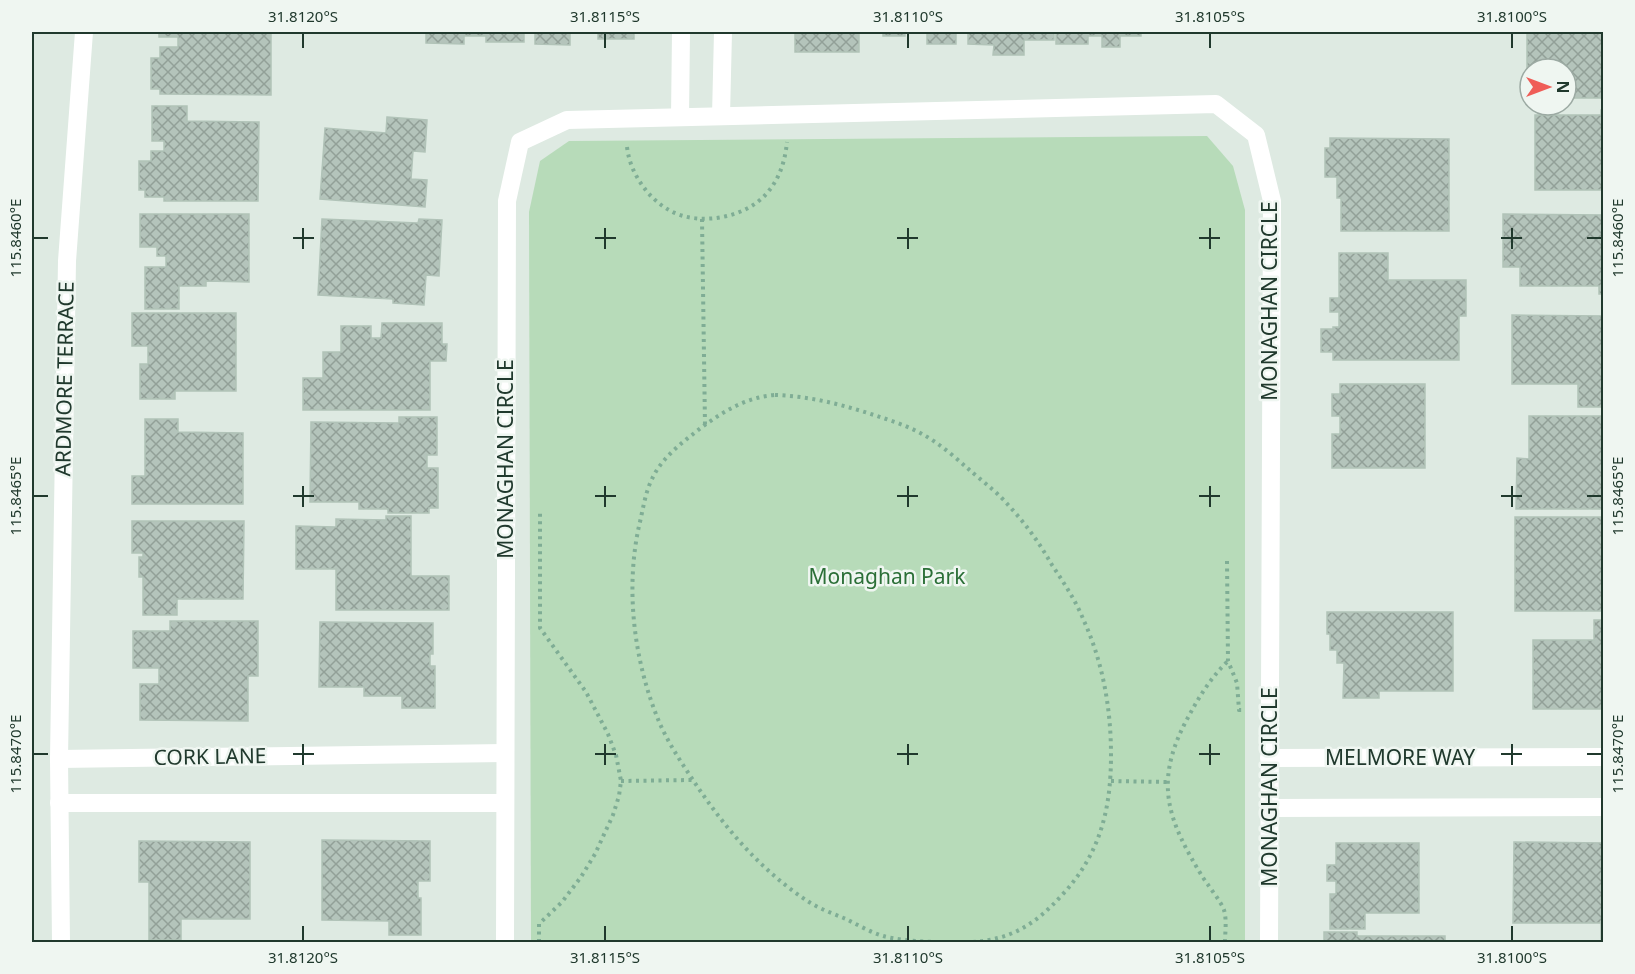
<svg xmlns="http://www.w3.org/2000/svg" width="1635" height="974" font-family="'Noto Sans',sans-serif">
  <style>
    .park { fill: #b7dbb9 }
    .building { fill: url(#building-cross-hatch); stroke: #b1c3b8; stroke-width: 1.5 }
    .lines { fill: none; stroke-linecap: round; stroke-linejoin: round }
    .path { stroke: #7fad95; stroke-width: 4; stroke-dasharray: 3 4.5; stroke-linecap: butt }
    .minor { stroke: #fff; stroke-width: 18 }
    .ticks { fill: none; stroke: #20392d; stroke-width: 2 }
    .labels { text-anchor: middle; stroke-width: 5; stroke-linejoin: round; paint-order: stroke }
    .street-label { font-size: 21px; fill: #20392d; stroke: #eff6f1 }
    .park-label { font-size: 21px; fill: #2b6f37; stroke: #eff6f1 }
    .neatline { fill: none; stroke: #20392d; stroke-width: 2 }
    .ticks-label { font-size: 15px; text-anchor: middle; fill: #20392d }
  </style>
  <defs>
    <pattern id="building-cross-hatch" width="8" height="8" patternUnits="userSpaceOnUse" patternTransform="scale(1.5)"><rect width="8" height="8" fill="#b4c4bb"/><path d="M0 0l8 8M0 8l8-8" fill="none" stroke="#92a098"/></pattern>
  </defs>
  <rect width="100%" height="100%" fill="#deeae2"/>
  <path class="park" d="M 1207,136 L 1233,166 L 1245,210 L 1245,942 L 531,942 L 529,212 L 540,161 L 569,141 Z"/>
  <g class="building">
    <path d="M 159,32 L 271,32 L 271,95 L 160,94 L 160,89 L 151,89 L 151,58 L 160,58 L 160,47 L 178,47 L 178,37 L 159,37 Z"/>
    <path d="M 426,32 L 524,32 L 524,42 L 486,42 L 486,36 L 464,36 L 464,44 L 426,43 Z"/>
    <path d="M 535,32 L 634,32 L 634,39 L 598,39 L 598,32 L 570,32 L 570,45 L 535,44 Z"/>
    <path d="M 789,32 L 859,32 L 859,52 L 795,52 L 795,32 Z"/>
    <rect x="883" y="32" width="22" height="4"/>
    <rect x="927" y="32" width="29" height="12"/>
    <path d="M 968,32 L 1054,32 L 1054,40 L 1024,40 L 1024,55 L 993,55 L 994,45 L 968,44 Z"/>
    <path d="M 1056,32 L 1141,32 L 1141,36 L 1120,36 L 1120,47 L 1102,47 L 1102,36 L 1088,36 L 1088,44 L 1056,44 Z"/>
    <path d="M 1527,32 L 1604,32 L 1604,98 L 1566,98 L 1566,69 L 1530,69 L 1530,98 L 1527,98 Z"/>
    <path d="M 152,106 L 187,106 L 187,121 L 259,122 L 258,201 L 164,201 L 164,197 L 145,197 L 145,190 L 139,190 L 139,161 L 151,161 L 151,151 L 164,151 L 164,141 L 152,141 Z"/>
    <path d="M 1601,110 L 1604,110 L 1604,190 L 1535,190 L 1535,115 L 1601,115 Z"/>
    <path d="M 387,117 L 427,120 L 425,152 L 413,151 L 411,179 L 427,180 L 425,207 L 320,199 L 325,128 L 386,133 Z"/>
    <path d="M 1330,138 L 1449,139 L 1449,231 L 1341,231 L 1341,198 L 1337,198 L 1337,177 L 1325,177 L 1325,148 L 1330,148 Z"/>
    <path d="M 140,214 L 249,214 L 249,282 L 206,281 L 206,286 L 179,286 L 179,309 L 145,309 L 145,267 L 166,267 L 166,256 L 157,256 L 157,247 L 140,247 Z"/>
    <path d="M 1503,214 L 1604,215 L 1604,294 L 1599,294 L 1599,286 L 1520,286 L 1520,267 L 1503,267 Z"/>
    <path d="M 322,219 L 418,223 L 419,219 L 442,220 L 439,276 L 426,275 L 424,305 L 393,303 L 393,299 L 318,295 Z"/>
    <path d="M 1339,253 L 1388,253 L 1388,280 L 1466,280 L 1466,316 L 1459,316 L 1459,360 L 1333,360 L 1333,352 L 1321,352 L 1321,329 L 1333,329 L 1333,327 L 1339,327 L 1339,312 L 1330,312 L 1330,298 L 1339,298 Z"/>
    <path d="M 132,313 L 236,313 L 236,391 L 175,391 L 175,399 L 140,399 L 140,364 L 148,364 L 148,346 L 132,346 Z"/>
    <path d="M 1512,315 L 1604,316 L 1604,407 L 1578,407 L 1578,384 L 1512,384 Z"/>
    <path d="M 382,323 L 442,323 L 442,344 L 447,344 L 446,361 L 430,361 L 430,410 L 303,410 L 303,378 L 323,378 L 323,352 L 341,352 L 341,326 L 371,326 L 371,338 L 381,338 Z"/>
    <path d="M 1340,384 L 1425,384 L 1425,468 L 1332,468 L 1332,434 L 1340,434 L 1340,416 L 1332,416 L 1332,394 L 1340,394 Z"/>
    <path d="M 1529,416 L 1604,416 L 1604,509 L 1516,509 L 1517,458 L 1529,459 Z"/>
    <path d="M 399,417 L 437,417 L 437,455 L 427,455 L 427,468 L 438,468 L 438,508 L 429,508 L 429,513 L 388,513 L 388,509 L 359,509 L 359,502 L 310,502 L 311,422 L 399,423 Z"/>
    <path d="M 145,419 L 178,419 L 178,432 L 243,433 L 243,504 L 132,504 L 132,476 L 145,476 Z"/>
    <path d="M 386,516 L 411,516 L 411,576 L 449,576 L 449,610 L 336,610 L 336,569 L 296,569 L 296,526 L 336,527 L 336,519 L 386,520 Z"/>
    <rect x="1515" y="517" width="89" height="94"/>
    <path d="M 132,521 L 244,521 L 243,599 L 177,599 L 177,615 L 143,615 L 143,577 L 139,577 L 139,557 L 143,557 L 143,553 L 132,553 Z"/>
    <path d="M 1327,612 L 1453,612 L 1453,691 L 1379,691 L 1379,698 L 1343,698 L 1344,663 L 1337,663 L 1337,650 L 1330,650 L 1330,634 L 1327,634 Z"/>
    <path d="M 1594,620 L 1604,620 L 1604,709 L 1533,709 L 1533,640 L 1594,640 Z"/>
    <path d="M 170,621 L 258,621 L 258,676 L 248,676 L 248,721 L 140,720 L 140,684 L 159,684 L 159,668 L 133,668 L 133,631 L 170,631 Z"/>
    <path d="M 320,622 L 433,623 L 433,654 L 430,654 L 430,666 L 435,666 L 435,708 L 402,708 L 402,696 L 364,696 L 364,687 L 319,687 Z"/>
    <path d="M 322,840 L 430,841 L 430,881 L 418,881 L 418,898 L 421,898 L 421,935 L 389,935 L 389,921 L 322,920 Z"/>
    <path d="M 139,841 L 250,842 L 250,919 L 181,919 L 181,940 L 149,940 L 149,882 L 139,882 Z"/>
    <path d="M 1514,842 L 1604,843 L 1604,939 L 1601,939 L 1601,923 L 1513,923 Z"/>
    <path d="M 1336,843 L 1419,843 L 1419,913 L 1365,913 L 1365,929 L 1330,929 L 1330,894 L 1336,894 L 1336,881 L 1327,881 L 1327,865 L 1336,865 Z"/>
    <path d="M 1324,932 L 1357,932 L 1357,936 L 1445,936 L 1445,942 L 1324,942 Z"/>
  </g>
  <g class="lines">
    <g class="path">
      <path d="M 627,147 C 629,163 635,176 645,189 C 651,197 660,205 669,210 C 698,227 746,218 767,193 C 780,178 785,161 787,142"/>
      <path d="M 702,219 L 705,425"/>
      <path d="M 775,395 C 810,396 844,405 877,416 C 892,421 908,426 922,434 C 941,444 958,460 973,473 C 986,484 999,494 1009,506 C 1026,524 1040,544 1052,565 C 1064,583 1076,601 1084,621 C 1103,663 1111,709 1111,755 C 1111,810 1100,854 1062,895 C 1036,924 1011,940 971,942 C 948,943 904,942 883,936 C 870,932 858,925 846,919 C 834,914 820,909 809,902 C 761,871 724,827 693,780 C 681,762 669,744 660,724 C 634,663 625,590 639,526 C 643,510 645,493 652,479 C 662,457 683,442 702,427 C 724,411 747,397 775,395 Z"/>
      <path d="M 1227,561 L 1228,661 L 1237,683 L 1239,710 L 1243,710"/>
      <path d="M 621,781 L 692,780"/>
      <path d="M 1111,781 L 1167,782"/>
      <path d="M 539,942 L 539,924 L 562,902 L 581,877 L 595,854 L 613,815 L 619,796 L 621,781 L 616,755 L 608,734 L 596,711 L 586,692 L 540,628 L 540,511"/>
      <path d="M 1225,942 C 1225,933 1227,920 1224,910 C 1222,903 1207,884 1202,876 C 1169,822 1154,785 1184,725 C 1196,702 1209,679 1228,661"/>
    </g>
    <g class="minor">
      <path d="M 721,116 L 723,32"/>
      <path d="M 680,117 L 681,32"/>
      <path d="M 1269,758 L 1604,757"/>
      <path d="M 59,759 L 505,753"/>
      <path d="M 59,803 L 505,803"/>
      <path d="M 1269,808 L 1604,807"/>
      <path d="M 61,942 L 59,759 L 67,261 L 84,32"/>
      <path d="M 505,942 L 507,201 L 520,142 L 567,120 L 1216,104 L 1256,135 L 1272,201 L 1269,942"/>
    </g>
  </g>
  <path class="ticks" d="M 303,33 L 303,48M 605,33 L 605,48M 908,33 L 908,48M 1210,33 L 1210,48M 1512,33 L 1512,48M 303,228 L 303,249M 605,228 L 605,249M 908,228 L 908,249M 1210,228 L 1210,249M 1512,228 L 1512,249M 33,238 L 48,238M 293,238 L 314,238M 595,238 L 616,238M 897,238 L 918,238M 1199,238 L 1220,238M 1501,238 L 1522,238M 1587,238 L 1602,238M 303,486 L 303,507M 605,486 L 605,507M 908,486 L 908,507M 1210,486 L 1210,507M 1512,486 L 1512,507M 33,496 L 48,496M 293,496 L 314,496M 595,496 L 616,496M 897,496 L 918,496M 1199,496 L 1220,496M 1501,496 L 1522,496M 1587,496 L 1602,496M 303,744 L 303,765M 605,744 L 605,765M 908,744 L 908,765M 1210,744 L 1210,765M 1512,744 L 1512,765M 33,754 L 48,754M 293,754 L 314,754M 595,754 L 616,754M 897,754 L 918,754M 1199,754 L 1220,754M 1501,754 L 1522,754M 1587,754 L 1602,754M 303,926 L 303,941M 605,926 L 605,941M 908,926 L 908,941M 1210,926 L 1210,941M 1512,926 L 1512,941"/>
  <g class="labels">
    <g class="street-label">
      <text transform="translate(1270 301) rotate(-90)" y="7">MONAGHAN CIRCLE</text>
      <text transform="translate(65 379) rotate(-89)" y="7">ARDMORE TERRACE</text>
      <text transform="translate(506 459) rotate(-90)" y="7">MONAGHAN CIRCLE</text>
      <text transform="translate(210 757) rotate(-1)" y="7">CORK LANE</text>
      <text x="1400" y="765">MELMORE WAY</text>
      <text transform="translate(1270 787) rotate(-90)" y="7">MONAGHAN CIRCLE</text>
    </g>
    <g class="park-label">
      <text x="887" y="584">Monaghan Park</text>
    </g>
  </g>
  <rect width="1635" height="974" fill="none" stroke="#eff6f1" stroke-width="66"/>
  <g transform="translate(1548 87) rotate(90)"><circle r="28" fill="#eff6f1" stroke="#9caaa3" stroke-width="1.5"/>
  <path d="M0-4.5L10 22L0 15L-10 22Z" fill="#ef5d57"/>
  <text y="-9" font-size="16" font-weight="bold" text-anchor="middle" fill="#20392d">N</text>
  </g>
  <rect x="33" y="33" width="1569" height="908" class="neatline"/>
  <g class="ticks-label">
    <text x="303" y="22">31.8120°S</text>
    <text x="605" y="22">31.8115°S</text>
    <text x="908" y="22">31.8110°S</text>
    <text x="1210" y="22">31.8105°S</text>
    <text x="1512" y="22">31.8100°S</text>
    <text transform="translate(1618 238) rotate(-90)" y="5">115.8460°E</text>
    <text transform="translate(16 238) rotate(-90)" y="5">115.8460°E</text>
    <text transform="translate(1618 496) rotate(-90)" y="5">115.8465°E</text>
    <text transform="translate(16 496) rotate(-90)" y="5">115.8465°E</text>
    <text transform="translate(1618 754) rotate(-90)" y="5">115.8470°E</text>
    <text transform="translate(16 754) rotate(-90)" y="5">115.8470°E</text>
    <text x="303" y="963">31.8120°S</text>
    <text x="605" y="963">31.8115°S</text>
    <text x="908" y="963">31.8110°S</text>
    <text x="1210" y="963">31.8105°S</text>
    <text x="1512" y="963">31.8100°S</text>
  </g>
</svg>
